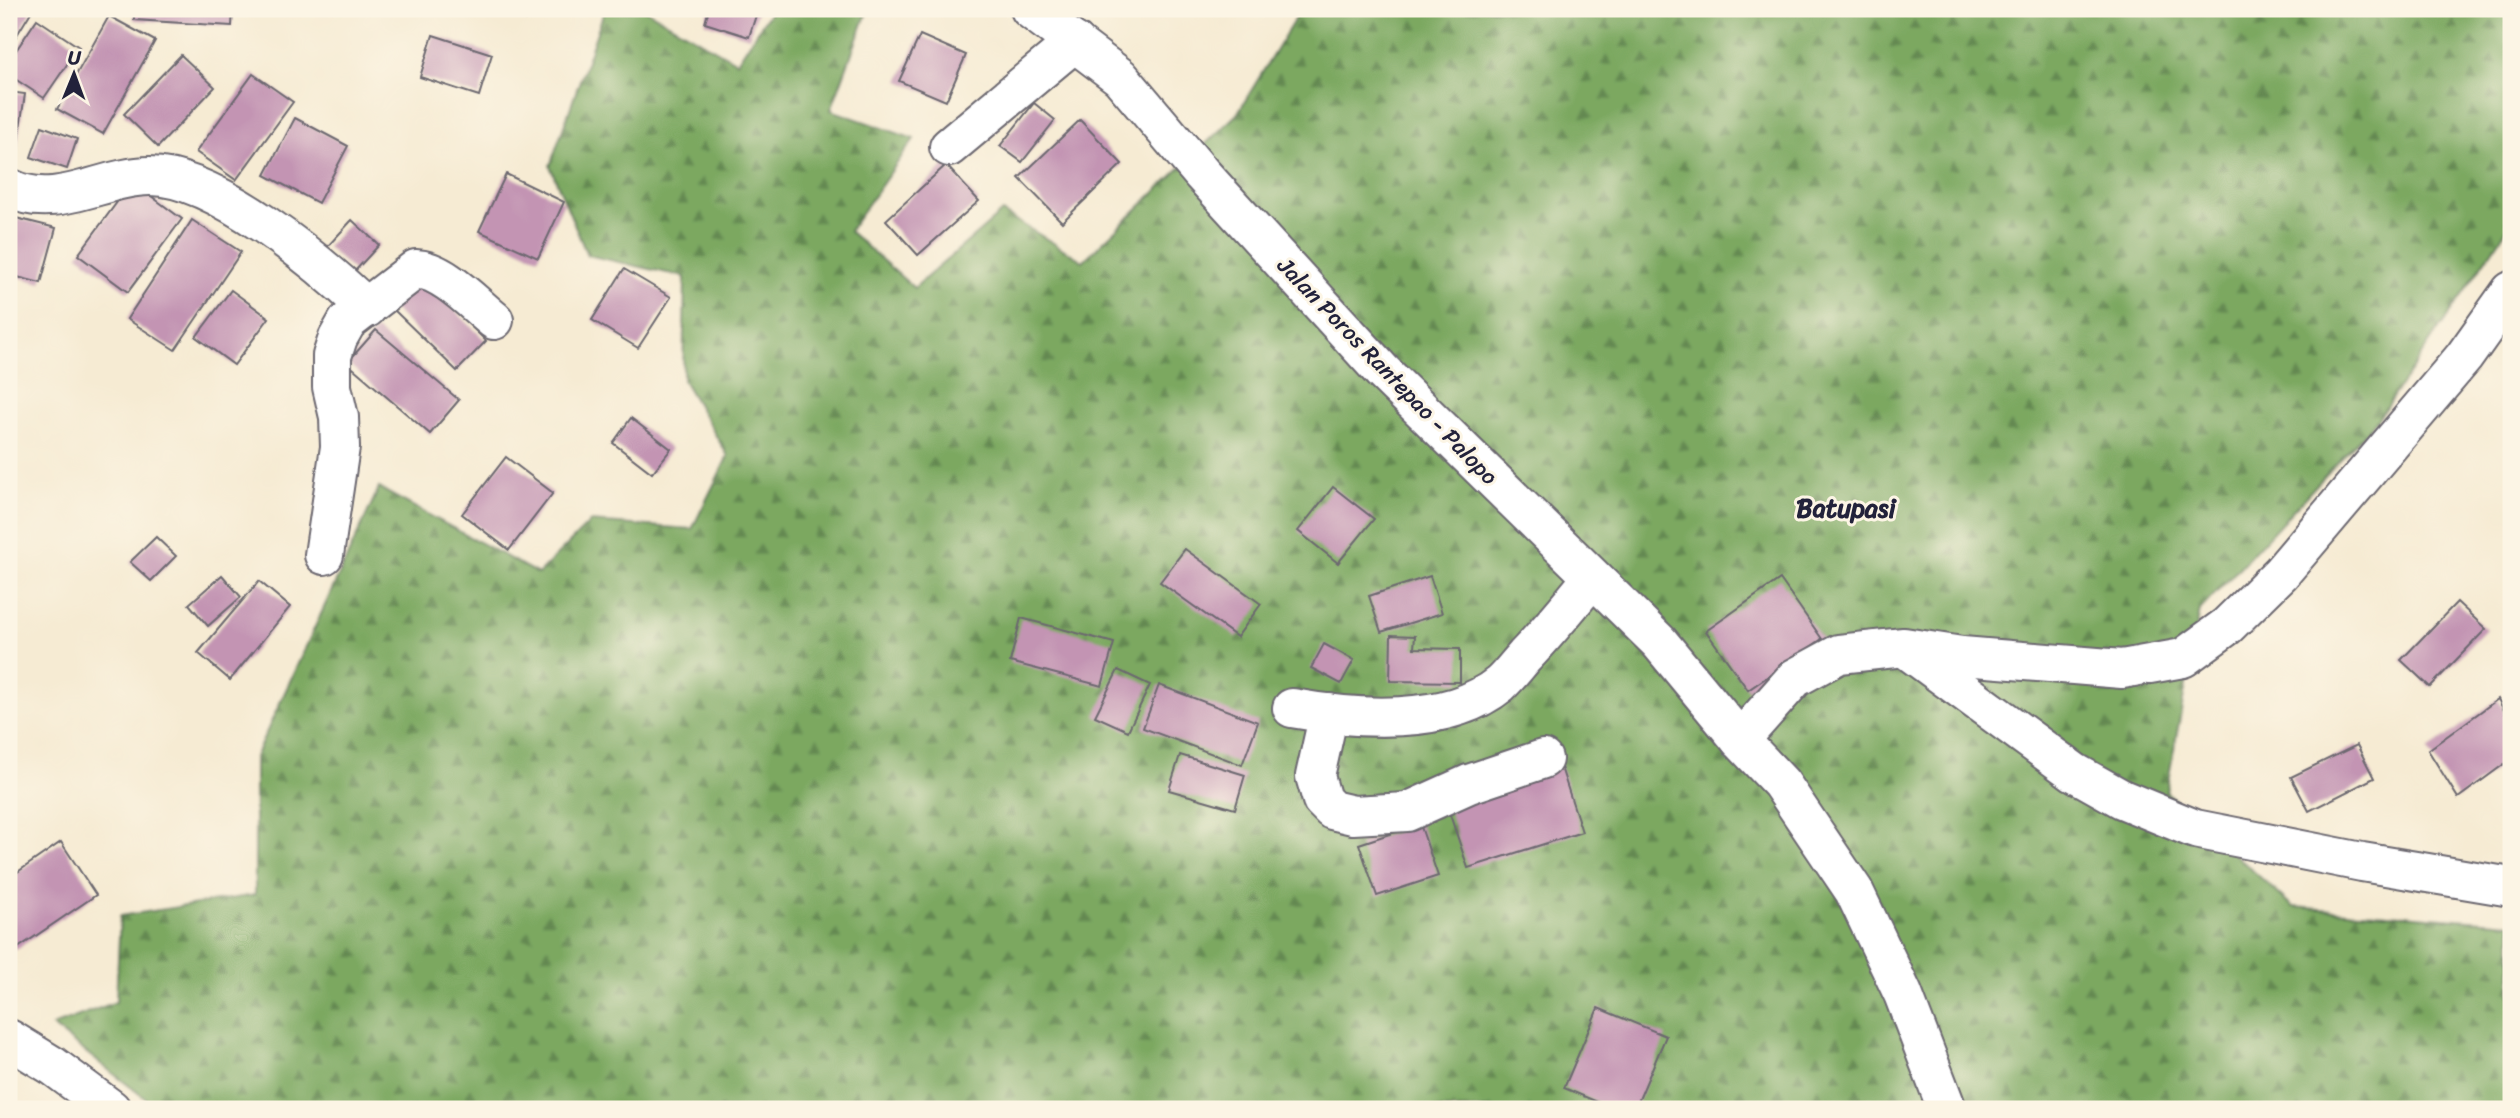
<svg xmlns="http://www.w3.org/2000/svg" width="2520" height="1118" font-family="Sriracha,sans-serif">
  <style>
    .forest { fill: url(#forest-firs); stroke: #4e654e; stroke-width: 2 }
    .building { fill: #c394b3 }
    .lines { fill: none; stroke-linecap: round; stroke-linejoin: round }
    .minor-casing { stroke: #6c6870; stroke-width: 42 }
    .highway-casing { stroke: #6c6870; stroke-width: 42 }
    .minor { stroke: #fff; stroke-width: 38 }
    .highway { stroke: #fff; stroke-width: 38 }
    .labels { text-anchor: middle; stroke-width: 6; stroke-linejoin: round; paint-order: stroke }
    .street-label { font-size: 23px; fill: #22223b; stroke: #fcf5e5 }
    .quarter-label { font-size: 26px; font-weight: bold; fill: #22223b; stroke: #fcf5e5 }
  </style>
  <defs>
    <pattern id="forest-firs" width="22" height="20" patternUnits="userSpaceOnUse" patternTransform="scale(1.75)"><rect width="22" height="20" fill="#7ba861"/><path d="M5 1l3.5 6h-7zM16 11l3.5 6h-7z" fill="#648851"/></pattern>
  </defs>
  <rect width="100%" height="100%" fill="#fcf5e5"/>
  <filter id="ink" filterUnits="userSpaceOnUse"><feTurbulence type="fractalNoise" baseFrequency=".0143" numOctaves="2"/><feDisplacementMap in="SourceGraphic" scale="14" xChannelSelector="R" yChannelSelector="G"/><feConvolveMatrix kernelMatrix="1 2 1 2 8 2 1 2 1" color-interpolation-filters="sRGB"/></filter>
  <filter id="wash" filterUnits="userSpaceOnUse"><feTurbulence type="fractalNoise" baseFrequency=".00686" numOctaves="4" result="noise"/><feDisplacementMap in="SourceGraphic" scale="28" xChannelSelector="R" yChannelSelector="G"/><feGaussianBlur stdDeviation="1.57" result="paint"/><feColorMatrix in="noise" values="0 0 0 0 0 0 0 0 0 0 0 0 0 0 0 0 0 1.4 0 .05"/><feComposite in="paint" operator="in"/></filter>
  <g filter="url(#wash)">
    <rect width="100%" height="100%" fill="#f6ebd3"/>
    <path class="forest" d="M 605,9 L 644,9 L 737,62 L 772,9 L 854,9 L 866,15 L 831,110 L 914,139 L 849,231 L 914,288 L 1002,212 L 1083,261 L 1237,114 L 1301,9 L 2511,9 L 2511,223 L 2377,420 L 2200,610 L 2166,792 L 2293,907 L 2511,923 L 2511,1109 L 159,1109 L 52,1026 L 116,1002 L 120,916 L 255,895 L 255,757 L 379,488 L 538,574 L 590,522 L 692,529 L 728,456 L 683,380 L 685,277 L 587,255 L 550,166 Z"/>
    <g id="blocks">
      <g class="building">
        <path d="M 9,9 L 25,9 L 31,12 L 9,48 Z"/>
        <path d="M 134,9 L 233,9 L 232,26 L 134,20 Z"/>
        <path d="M 493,9 L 529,9 L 525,20 Z"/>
        <path d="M 709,9 L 758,9 L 749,37 L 705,23 Z"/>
        <path d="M 109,16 L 155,41 L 103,134 L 57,109 Z"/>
        <path d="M 37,19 L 79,47 L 44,98 L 9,75 L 9,61 Z"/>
        <path d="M 433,35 L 492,54 L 479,96 L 420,77 Z"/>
        <path d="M 920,35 L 966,55 L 946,101 L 899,81 Z"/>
        <path d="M 181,55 L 215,87 L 158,147 L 124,114 Z"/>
        <path d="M 253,74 L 293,102 L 236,180 L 196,152 Z"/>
        <path d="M 9,92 L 25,94 L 17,148 L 9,147 Z"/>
        <path d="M 1034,103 L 1055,120 L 1022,162 L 1000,146 Z"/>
        <path d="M 295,118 L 348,146 L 318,203 L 265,175 Z"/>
        <path d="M 1080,120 L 1122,164 L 1062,222 L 1019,178 Z"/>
        <path d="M 42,126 L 77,139 L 67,169 L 31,157 Z"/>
        <path d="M 946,165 L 979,201 L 918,255 L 886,220 Z"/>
        <path d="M 506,174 L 564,202 L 538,258 L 479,231 Z"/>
        <path d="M 132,182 L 182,219 L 128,292 L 78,255 Z"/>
        <path d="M 12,217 L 56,228 L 41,283 L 9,275 L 9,230 Z"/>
        <path d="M 192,220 L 241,252 L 175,350 L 127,319 Z"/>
        <path d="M 352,220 L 379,245 L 354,272 L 327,247 Z"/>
        <path d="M 624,269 L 671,297 L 638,348 L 592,320 Z"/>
        <path d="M 423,279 L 486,341 L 457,371 L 393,309 Z"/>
        <path d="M 231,290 L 269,318 L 234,365 L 196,337 Z"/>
        <path d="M 376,330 L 459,400 L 430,434 L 347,363 Z"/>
        <path d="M 631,418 L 671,449 L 652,473 L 613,443 Z"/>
        <path d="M 506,457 L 553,493 L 509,550 L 462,514 Z"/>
        <path d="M 1333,487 L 1374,519 L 1338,563 L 1298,531 Z"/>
        <path d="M 156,537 L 176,556 L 151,581 L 130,562 Z"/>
        <path d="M 1185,549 L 1261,604 L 1237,637 L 1160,582 Z"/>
        <path d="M 222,575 L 241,597 L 208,626 L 189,604 Z"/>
        <path d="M 1430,576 L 1442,613 L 1381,632 L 1369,596 Z"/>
        <path d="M 1780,579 L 1822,639 L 1748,690 L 1706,631 Z"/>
        <path d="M 259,581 L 290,607 L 230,680 L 198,653 Z"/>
        <path d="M 2457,602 L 2486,629 L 2430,687 L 2401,660 Z"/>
        <path d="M 1021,618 L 1114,643 L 1102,686 L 1010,662 Z"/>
        <path d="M 1391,635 L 1415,636 L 1414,648 L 1460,649 L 1460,682 L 1390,681 Z"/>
        <path d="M 1324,644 L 1354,660 L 1341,684 L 1311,668 Z"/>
        <path d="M 1118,670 L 1150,685 L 1128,731 L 1095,716 Z"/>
        <path d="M 1159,685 L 1258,722 L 1242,765 L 1143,728 Z"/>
        <path d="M 2498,699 L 2511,724 L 2511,759 L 2458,798 L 2428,750 Z"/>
        <path d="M 2357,745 L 2374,778 L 2309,811 L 2291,777 Z"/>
        <path d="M 1180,755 L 1245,775 L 1235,809 L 1169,790 Z"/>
        <path d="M 1559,761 L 1582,832 L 1468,868 L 1444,797 Z"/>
        <path d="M 1420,824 L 1438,876 L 1377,896 L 1359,844 Z"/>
        <path d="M 61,842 L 96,895 L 12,952 L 9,947 L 9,878 Z"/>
        <path d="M 1598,1008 L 1666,1036 L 1635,1109 L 1614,1109 L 1564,1088 Z"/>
      </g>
    </g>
  </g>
  <g filter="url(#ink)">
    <use href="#blocks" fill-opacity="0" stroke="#6c6870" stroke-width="2"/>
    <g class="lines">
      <g class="minor-casing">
        <g id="minor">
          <path d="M 949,147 L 1075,42"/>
          <path d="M 9,188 C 56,212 103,176 150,176 C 216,176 321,264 367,308"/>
          <path d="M 324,555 L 340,447 L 339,417 L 332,387 L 332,356 L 338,338 L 347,322 L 416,269 C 443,270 473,303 494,320"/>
          <path d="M 1909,651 L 2074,772 L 2122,799 L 2195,829 L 2362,862 L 2511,887"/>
          <path d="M 1292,708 C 1354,719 1448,727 1500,684 C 1509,676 1517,665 1525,656 C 1549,631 1570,605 1592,578"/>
          <path d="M 1329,713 L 1315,776 L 1322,800 L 1332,810 L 1353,815 L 1407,812 L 1469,784 L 1543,759"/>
          <path d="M 1740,740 L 1795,678 L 1839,654 L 1904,647 L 1962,656 L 2122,669 L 2183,658 L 2227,626 L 2281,573 L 2464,357 L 2511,291"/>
          <path d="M 9,1039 L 53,1066 L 111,1109"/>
        </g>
      </g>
      <g class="highway-casing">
        <path id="highway" d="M 1030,9 L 1120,77 L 1202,174 L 1382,371 L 1659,642 L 1740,740 L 1781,783 L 1854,891 L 1903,994 L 1947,1109"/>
      </g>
      <use href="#minor" class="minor"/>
      <use href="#highway" class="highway"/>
    </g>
  </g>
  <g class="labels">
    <g class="street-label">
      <text transform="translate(1388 371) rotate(46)" y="8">Jalan Poros Rantepao - Palopo</text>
    </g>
    <g class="quarter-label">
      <text x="1846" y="517">Batupasi</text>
    </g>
  </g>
  <rect width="2520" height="1118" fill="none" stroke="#fcf5e5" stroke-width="35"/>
  <g transform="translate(74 74) rotate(1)" stroke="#fcf5e5" stroke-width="5" paint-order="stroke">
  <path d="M0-5L12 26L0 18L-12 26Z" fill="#22223b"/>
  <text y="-10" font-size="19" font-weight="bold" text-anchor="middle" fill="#22223b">U</text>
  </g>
</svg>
